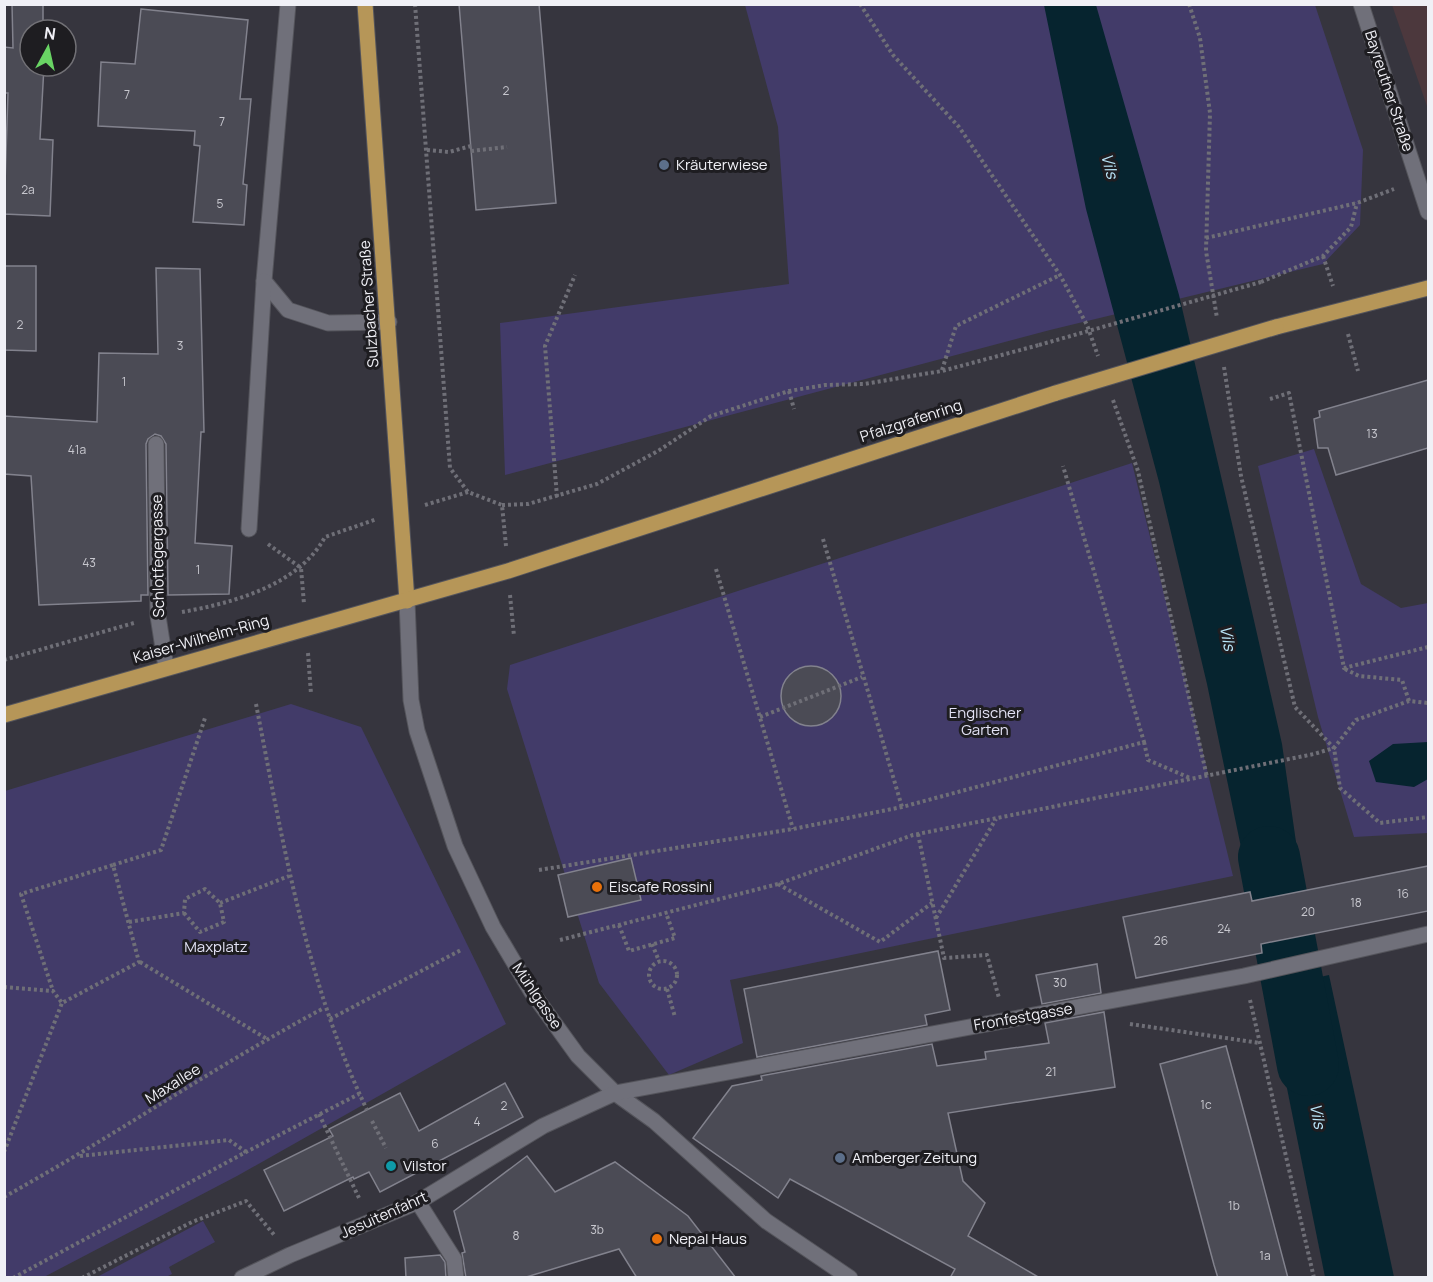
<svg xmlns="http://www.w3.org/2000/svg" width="1433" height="1282" font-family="Manrope,sans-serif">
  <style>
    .commercial { fill: #4c383d }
    .green { fill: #423b69 }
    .water { fill: #06242f }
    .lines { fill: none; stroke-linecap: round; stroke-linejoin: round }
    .river { stroke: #06242f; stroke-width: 62 }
    .building { fill: #4b4b55; stroke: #82828d; stroke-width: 1.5 }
    .minor-casing { stroke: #54545b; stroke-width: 17 }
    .major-casing { stroke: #54545b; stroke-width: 17 }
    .path { stroke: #6f6f77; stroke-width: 4; stroke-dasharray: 3 3; stroke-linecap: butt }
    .minor { stroke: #70707a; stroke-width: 15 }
    .major { stroke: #b69658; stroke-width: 15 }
    .major-bridge-casing { stroke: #54545b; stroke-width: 17; stroke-linecap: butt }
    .path-bridge { stroke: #6f6f77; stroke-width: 4; stroke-dasharray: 3 3; stroke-linecap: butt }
    .major-bridge { stroke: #b69658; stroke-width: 15 }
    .service-dot { fill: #5c6f8a; stroke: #1e1d21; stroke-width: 2 }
    .food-dot { fill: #e8710a; stroke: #1e1d21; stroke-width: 2 }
    .culture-dot { fill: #0f9aa8; stroke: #1e1d21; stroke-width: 2 }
    .labels { text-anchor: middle; stroke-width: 6; stroke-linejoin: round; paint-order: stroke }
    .number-label { font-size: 12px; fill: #c7c7ce }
    .street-label { font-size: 15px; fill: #f0f0f6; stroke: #1e1d21 }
    .poi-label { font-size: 15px; fill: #f0f0f6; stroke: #1e1d21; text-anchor: start }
    .park-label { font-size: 15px; fill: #e3e2f5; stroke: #1e1d21 }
    .water-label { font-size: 16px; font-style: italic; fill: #bbe7fa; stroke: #1e1d21 }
  </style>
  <rect width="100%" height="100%" fill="#36353e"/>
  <path class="commercial" d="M 1392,5 L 1428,5 L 1428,109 Z"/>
  <g class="green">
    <path d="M 745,5 L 1315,5 L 1363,150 L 1360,225 L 1323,264 L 1050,330 L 505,475 L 500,323 L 789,284 L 778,127 Z"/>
    <path d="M 1314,449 L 1361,584 L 1401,608 L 1428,603 L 1428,833 L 1354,837 L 1318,717 L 1258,466 Z"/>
    <path d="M 1132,463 L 1233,876 L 730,980 L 743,1043 L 669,1075 L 599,983 L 507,689 L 510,665 Z"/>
    <path d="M 291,704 L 361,727 L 506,1024 L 237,1176 L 44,1277 L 5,1277 L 5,791 Z"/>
    <path d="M 203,1221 L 215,1242 L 169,1267 L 172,1274 L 166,1277 L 97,1277 Z"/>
  </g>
  <g class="water">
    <path d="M 1044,5 L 1096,5 L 1179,295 L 1233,528 L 1282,744 L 1303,891 L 1252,900 L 1207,684 L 1159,482 L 1086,209 Z"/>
    <path d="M 1428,742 L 1428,779 L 1414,787 L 1376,782 L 1369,761 L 1393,744 Z"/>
    <path d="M 1329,975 L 1394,1277 L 1325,1277 L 1267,989 Z"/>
  </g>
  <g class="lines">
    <path class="river" d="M 1269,857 L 1308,1065"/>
  </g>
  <g class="building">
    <path d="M 12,4 L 43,4 L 43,30 L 30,30 L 30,66 L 44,66 L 40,139 L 53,140 L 50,216 L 4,214 L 8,93 L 4,93 L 4,47 L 13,48 Z"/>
    <path d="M 459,4 L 539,4 L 556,203 L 476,210 Z"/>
    <path d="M 141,9 L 248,20 L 240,99 L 251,99 L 243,184 L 247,185 L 244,225 L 193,222 L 200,146 L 194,145 L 195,131 L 98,126 L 101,62 L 135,64 Z"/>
    <path d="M 4,266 L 36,266 L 36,351 L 4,350 Z"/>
    <path d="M 156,268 L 200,269 L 204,432 L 201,432 L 195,543 L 232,546 L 229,594 L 168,595 L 166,444 L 161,436 L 155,434 L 148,439 L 146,444 L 148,595 L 141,595 L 141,601 L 39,605 L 31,476 L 4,474 L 4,416 L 97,422 L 99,353 L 158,354 Z"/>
    <path d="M 1428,380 L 1428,448 L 1336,475 L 1328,448 L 1318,448 L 1314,419 L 1320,417 L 1319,411 Z"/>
    <circle cx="811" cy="696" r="30"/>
    <path d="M 631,858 L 641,900 L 568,917 L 558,875 Z"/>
    <path d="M 1428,866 L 1428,911 L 1261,944 L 1262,953 L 1136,978 L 1123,917 L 1250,892 L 1252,901 Z"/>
    <path d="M 938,951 L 950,1010 L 925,1015 L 927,1025 L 757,1057 L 744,989 Z"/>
    <path d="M 1097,964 L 1101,993 L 1042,1004 L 1036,975 Z"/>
    <path d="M 1104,1012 L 1115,1087 L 948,1113 L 963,1181 L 985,1203 L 968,1236 L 1040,1278 L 950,1278 L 955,1269 L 790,1179 L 778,1198 L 693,1138 L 732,1086 L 762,1080 L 761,1076 L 932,1044 L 937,1066 L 986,1059 L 985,1052 L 1049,1043 L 1045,1023 Z"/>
    <path d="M 1226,1046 L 1253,1146 L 1288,1278 L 1218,1278 L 1214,1265 L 1160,1064 Z"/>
    <path d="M 505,1083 L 523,1117 L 380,1192 L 369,1172 L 354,1179 L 353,1177 L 284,1211 L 264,1170 L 333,1136 L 329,1129 L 400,1093 L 419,1131 Z"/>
    <path d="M 527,1156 L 555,1192 L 615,1162 L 688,1216 L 736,1278 L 637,1278 L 619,1249 L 523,1278 L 466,1278 L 462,1253 L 465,1252 L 454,1211 Z"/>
    <path d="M 440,1255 L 445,1262 L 446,1278 L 406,1278 L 405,1258 Z"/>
  </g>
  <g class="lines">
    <g class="minor-casing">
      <g id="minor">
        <path d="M 288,4 L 264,281 L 288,310 L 328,323 L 389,322"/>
        <path d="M 1361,4 L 1428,212"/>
        <path d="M 156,444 L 158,616 L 166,667"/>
        <path d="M 249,529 L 264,281"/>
        <path d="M 407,601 L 411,700 L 417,731 L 455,846 L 493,927 L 531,991 L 578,1056 L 615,1093 L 654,1121 L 766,1221 L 850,1278"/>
        <path d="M 418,1202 L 454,1259 L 456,1278"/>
        <path d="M 242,1278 L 290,1255 L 418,1202 L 543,1126 L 615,1093 L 1244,976 L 1428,934"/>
      </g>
    </g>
    <g class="major-casing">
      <g id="major">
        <path d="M 365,4 L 407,601"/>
        <path d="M 1276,327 L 1428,288"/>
        <path d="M 4,715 L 508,571 L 1056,393"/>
      </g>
    </g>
    <g class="path">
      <path d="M 415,4 L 450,468 L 468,492 L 502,505 L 506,546"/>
      <path d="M 860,4 L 893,55 L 959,127 L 1060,275 L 1087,325 L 1098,356"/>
      <path d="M 1189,4 L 1200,38 L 1210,113 L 1206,251 L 1217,318"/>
      <path d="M 427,150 L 449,152 L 471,146"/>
      <path d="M 471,151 L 507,147"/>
      <path d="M 1206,238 L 1357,203 L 1394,189"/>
      <path d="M 1323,256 L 1333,286"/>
      <path d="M 1261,282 L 1323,256 L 1351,227 L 1357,203"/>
      <path d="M 1348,334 L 1358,371"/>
      <path d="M 1224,367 L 1241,476 L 1295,707 L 1334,748 L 1340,788 L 1380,823 L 1428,817"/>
      <path d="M 942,370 L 956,326 L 1060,275"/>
      <path d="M 789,391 L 794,409"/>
      <path d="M 1270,399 L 1289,393 L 1344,668 L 1428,647"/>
      <path d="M 1113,400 L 1138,471 L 1207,777"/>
      <path d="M 557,497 L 545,346 L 575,275"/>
      <path d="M 425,505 L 468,492"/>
      <path d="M 502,505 L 528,504 L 597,484 L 658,451 L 711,416 L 789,391 L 825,385 L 864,384 L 942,371 L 1039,345"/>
      <path d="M 823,539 L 902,807"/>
      <path d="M 268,544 L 301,568 L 304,604"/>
      <path d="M 716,569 L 793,829"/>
      <path d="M 510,595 L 514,636"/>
      <path d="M 182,612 C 233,603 299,585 325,537 L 377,519"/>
      <path d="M 308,653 L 311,694"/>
      <path d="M 4,660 L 134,623"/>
      <path d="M 1345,669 L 1359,676 L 1402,680 L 1409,701"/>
      <path d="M 256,704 C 283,843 306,982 367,1110"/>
      <path d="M 760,717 L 862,677"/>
      <path d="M 1144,742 L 1148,760 L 1190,778"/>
      <path d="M 918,834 L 944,958 L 987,955 L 999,998"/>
      <path d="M 113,865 L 161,850 L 205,718"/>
      <path d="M 539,870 L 793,829 L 902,807 L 1144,742 L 1063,466"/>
      <path d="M 778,884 L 880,942 L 932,903"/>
      <path d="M 220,903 L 289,876"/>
      <path d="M 936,918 L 996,819"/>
      <path d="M 129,922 L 184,913 L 185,899 L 205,889 L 220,903 L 224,922 L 200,932 L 184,913"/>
      <path d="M 619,925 L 629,951 L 675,938 L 666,913"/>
      <path d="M 560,940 L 778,884 L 913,835 L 1314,754 L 1334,748 L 1356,720 L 1409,701 L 1428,703"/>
      <path d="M 652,944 L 659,961"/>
      <circle cx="663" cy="975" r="14"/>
      <path d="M 140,962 L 267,1039"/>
      <path d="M 4,987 L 53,991 L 62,1003 L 139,962 L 113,865 L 21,894 L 53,991"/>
      <path d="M 667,989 L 675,1017"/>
      <path d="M 1250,1000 L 1314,1278"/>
      <path d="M 330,1019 L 461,950"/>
      <path d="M 1130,1024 L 1260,1043"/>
      <path d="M 319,1114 L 360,1200"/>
      <path d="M 372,1121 L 386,1148"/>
      <path d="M 4,1152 L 62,1003"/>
      <path d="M 80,1156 L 229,1140 L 246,1152"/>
      <path d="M 4,1197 C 113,1137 215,1066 324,1008"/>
      <path d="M 13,1278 L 246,1152 L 359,1094"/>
      <path d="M 82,1278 L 192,1222 L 246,1201 L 275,1236"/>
    </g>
    <use href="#minor" class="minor"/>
    <use href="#major" class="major"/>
    <g class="major-bridge-casing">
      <path id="major-bridge" d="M 1056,393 L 1276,327"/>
    </g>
    <path class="path-bridge" d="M 1039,345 L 1261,282"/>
    <use href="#major-bridge" class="major-bridge"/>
  </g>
  <g class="service-dot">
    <circle cx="664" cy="165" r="6"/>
    <circle cx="840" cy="1158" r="6"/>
  </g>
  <g class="food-dot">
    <circle cx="597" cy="887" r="6"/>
    <circle cx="657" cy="1239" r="6"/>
  </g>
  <circle class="culture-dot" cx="391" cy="1166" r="6"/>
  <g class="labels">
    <g class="number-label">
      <text x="506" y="95">2</text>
      <text x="127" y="99">7</text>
      <text x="222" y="126">7</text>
      <text x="28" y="194">2a</text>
      <text x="220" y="208">5</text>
      <text x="20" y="329">2</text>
      <text x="180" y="350">3</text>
      <text x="124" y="386">1</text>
      <text x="1372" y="438">13</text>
      <text x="77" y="454">41a</text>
      <text x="89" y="567">43</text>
      <text x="198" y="574">1</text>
      <text x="1403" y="898">16</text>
      <text x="1356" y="907">18</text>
      <text x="1308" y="916">20</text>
      <text x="1224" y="933">24</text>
      <text x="1161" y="945">26</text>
      <text x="1060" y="987">30</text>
      <text x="1051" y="1076">21</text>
      <text x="1206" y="1109">1c</text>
      <text x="504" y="1110">2</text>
      <text x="477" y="1126">4</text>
      <text x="435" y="1148">6</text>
      <text x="1234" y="1210">1b</text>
      <text x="597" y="1234">3b</text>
      <text x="516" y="1240">8</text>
      <text x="1265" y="1260">1a</text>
    </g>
    <g class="street-label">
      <text transform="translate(1389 91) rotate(72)" y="5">Bayreuther Straße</text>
      <text transform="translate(369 304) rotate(-94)" y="5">Sulzbacher Straße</text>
      <text transform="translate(911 421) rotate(-18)" y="5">Pfalzgrafenring</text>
      <text transform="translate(158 556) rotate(-91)" y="5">Schlotfegergasse</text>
      <text transform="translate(201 639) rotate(-16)" y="5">Kaiser-Wilhelm-Ring</text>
      <text transform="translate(537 996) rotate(56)" y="5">Mühlgasse</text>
      <text transform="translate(1023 1017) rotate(-10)" y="5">Fronfestgasse</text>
      <text transform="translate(173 1084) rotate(-32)" y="5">Maxallee</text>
      <text transform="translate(384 1215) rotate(-24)" y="5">Jesuitenfahrt</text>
    </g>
    <g class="poi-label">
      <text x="676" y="170">Kräuterwiese</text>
      <text x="609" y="892">Eiscafe Rossini</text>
      <text x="852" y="1163">Amberger Zeitung</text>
      <text x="403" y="1171">Vilstor</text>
      <text x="669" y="1244">Nepal Haus</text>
    </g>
    <g class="park-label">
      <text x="985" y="718">Englischer<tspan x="985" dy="17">Garten</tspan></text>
      <text x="216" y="952">Maxplatz</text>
    </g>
    <g class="water-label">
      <text transform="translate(1110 166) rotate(75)" y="6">Vils</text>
      <text transform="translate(1228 638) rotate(79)" y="6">Vils</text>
      <text transform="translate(1318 1116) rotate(79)" y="6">Vils</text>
    </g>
  </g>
  <rect width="1433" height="1282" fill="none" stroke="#f0f0f6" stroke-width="12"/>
  <g transform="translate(48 48) rotate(8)"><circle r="28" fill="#1e1d21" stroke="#727176" stroke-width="1.5"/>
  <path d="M0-4.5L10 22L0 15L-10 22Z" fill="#69d464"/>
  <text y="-9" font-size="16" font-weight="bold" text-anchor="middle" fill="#f0f0f6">N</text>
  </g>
</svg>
